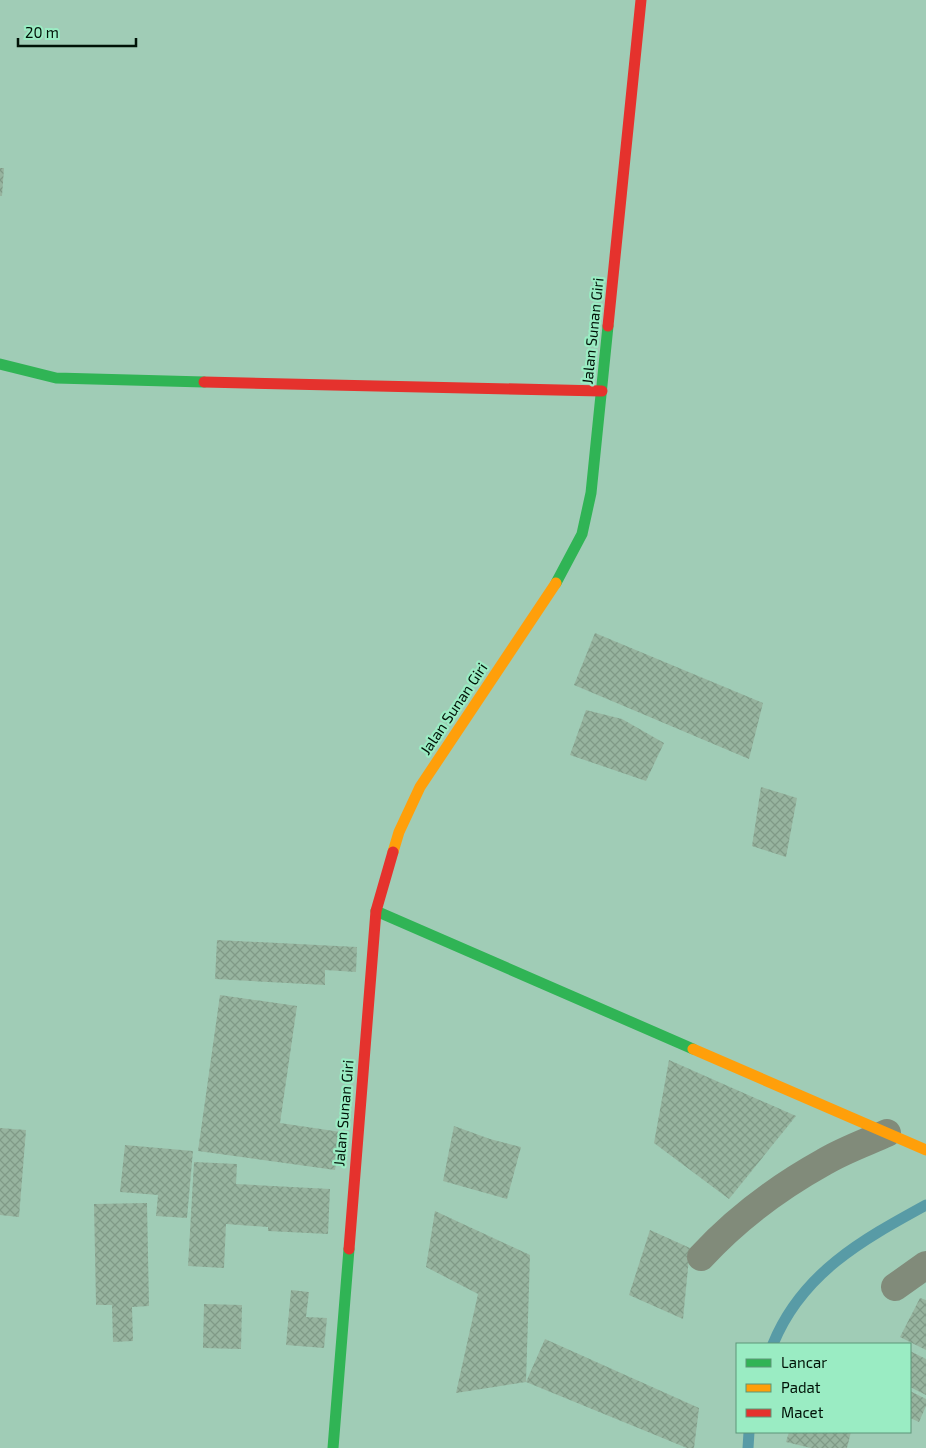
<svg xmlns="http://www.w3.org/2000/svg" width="926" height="1448" font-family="'Exo 2',sans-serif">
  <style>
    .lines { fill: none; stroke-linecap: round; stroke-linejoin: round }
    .stream { stroke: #589ba6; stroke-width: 11 }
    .building { fill: url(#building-cross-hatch) }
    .street { stroke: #818b7a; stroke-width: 28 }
    .fast { stroke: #30b455; stroke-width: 11 }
    .slow { stroke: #ff9f0a; stroke-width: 11 }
    .jam { stroke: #e5322d; stroke-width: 11 }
    .labels { text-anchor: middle; stroke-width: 4.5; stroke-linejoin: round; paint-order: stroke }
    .street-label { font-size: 15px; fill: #001207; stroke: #9aecc3 }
  </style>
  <defs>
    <pattern id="building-cross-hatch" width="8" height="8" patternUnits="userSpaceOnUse" patternTransform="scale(1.25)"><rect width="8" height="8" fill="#97b49f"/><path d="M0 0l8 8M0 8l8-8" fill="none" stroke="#809a87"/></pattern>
  </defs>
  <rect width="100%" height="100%" fill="#a0ccb6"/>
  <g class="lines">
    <g class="stream">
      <path d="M 773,1344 C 802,1273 862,1240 926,1205"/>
      <path d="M 748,1448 L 749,1432"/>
    </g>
  </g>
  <g class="building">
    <path d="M 0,168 L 4,168 L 2,196 L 0,196 Z"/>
    <path d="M 595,633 L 763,703 L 749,759 L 574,685 Z"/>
    <path d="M 586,710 L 622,719 L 664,743 L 646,781 L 570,755 Z"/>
    <path d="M 761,787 L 797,798 L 786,857 L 752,846 Z"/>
    <path d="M 217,940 L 357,947 L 356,972 L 325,970 L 325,985 L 215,979 Z"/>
    <path d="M 220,995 L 297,1006 L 280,1123 L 341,1132 L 335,1170 L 198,1151 Z"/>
    <path d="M 669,1060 L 796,1116 L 729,1199 L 654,1143 Z"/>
    <path d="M 454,1126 L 490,1139 L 521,1147 L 507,1199 L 443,1181 Z"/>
    <path d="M 0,1128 L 26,1130 L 19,1217 L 0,1215 Z"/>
    <path d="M 125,1145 L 193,1151 L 187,1218 L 156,1216 L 158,1195 L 120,1192 Z"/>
    <path d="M 194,1162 L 237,1164 L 236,1184 L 330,1189 L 328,1234 L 268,1231 L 268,1227 L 226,1224 L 224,1268 L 188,1266 Z"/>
    <path d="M 147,1203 L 149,1306 L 132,1307 L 133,1341 L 113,1342 L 112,1305 L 96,1305 L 94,1204 Z"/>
    <path d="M 435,1211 L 530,1255 L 526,1382 L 545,1339 L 699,1408 L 694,1448 L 687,1448 L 526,1382 L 456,1393 L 478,1294 L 426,1267 Z"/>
    <path d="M 650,1230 L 690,1248 L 683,1319 L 629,1295 Z"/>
    <path d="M 291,1290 L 309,1292 L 306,1317 L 327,1318 L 324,1348 L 286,1345 Z"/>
    <path d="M 920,1298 L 926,1300 L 926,1350 L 900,1337 Z"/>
    <path d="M 204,1304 L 242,1305 L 241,1349 L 203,1348 Z"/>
    <path d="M 910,1351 L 926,1359 L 926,1395 L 910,1387 Z"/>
    <path d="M 910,1391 L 926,1399 L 926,1406 L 919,1422 L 910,1418 Z"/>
    <path d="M 789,1432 L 851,1432 L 847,1448 L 811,1448 L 786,1442 Z"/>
  </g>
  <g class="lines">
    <g class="street">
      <path d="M 701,1257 C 736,1219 779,1187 824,1162 C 844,1150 867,1142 887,1133"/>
      <path d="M 895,1287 L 926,1265"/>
    </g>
    <g class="fast">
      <path d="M 0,364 L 56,378 L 204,382"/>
      <path d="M 556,583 L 582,534 L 591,493 L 608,326"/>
      <path d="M 376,911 L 693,1049"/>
      <path d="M 333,1448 L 349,1249"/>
    </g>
    <g class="slow">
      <path d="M 393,852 L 399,832 L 420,787 L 556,583"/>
      <path d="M 693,1049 L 926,1150"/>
    </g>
    <g class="jam">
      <path d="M 608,326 L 641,0"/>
      <path d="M 204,382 L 602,391"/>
      <path d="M 349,1249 L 376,911 L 393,852"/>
    </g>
  </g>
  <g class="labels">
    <g class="street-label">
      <text transform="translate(593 331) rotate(-84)" y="5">Jalan Sunan Giri</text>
      <text transform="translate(454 709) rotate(-56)" y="5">Jalan Sunan Giri</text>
      <text transform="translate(344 1113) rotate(-85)" y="5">Jalan Sunan Giri</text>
    </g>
  </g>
  <rect x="736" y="1343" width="175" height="90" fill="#9aecc3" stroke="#5c9578"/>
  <rect x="746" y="1359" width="25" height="8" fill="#30b455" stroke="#5c9578"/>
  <text x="781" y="1368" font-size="15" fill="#001207">Lancar</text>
  <rect x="746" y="1384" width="25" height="8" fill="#ff9f0a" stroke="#5c9578"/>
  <text x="781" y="1393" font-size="15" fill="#001207">Padat</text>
  <rect x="746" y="1409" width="25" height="8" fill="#e5322d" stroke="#5c9578"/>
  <text x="781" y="1418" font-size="15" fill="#001207">Macet</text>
  <path d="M18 38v8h118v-8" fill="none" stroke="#001207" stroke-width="2.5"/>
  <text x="25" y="38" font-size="15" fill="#001207" stroke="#9aecc3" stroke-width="4" paint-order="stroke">20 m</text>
</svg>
